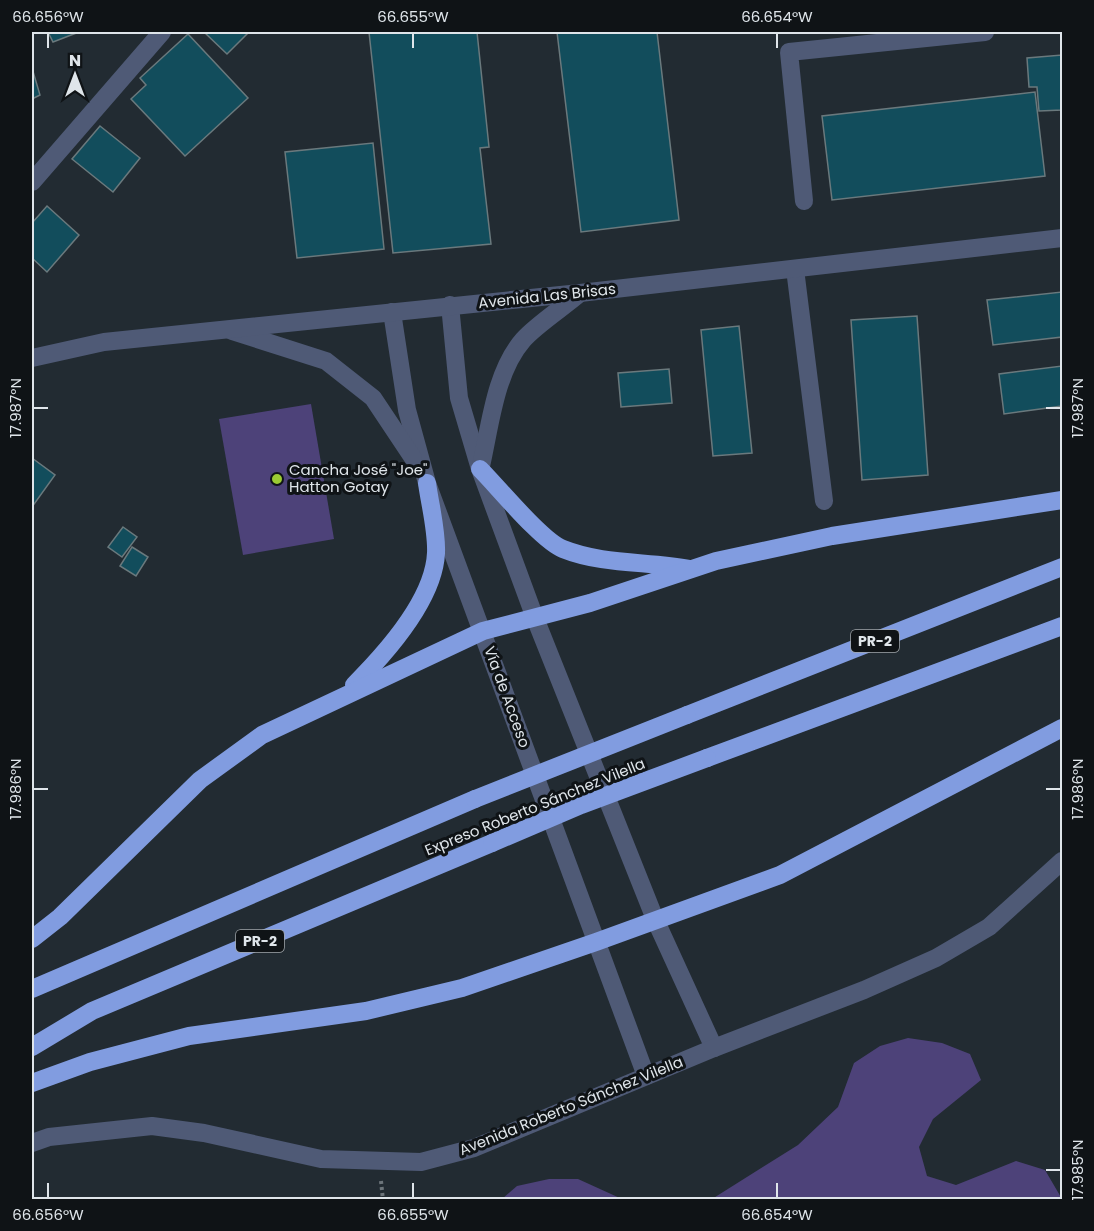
<svg xmlns="http://www.w3.org/2000/svg" width="1094" height="1231" font-family="Poppins,sans-serif">
  <style>
    .green { fill: #4d4279 }
    .building { fill: #124d5c; stroke: #6a797d; stroke-width: 1.5 }
    .lines { fill: none; stroke-linecap: round; stroke-linejoin: round }
    .path { stroke: #6c747a; stroke-width: 4; stroke-dasharray: 3 3; stroke-linecap: butt }
    .minor { stroke: #4f5a76; stroke-width: 18 }
    .highway { stroke: #819ce0; stroke-width: 18 }
    .highway-bridge { stroke: #819ce0; stroke-width: 18 }
    .ticks { fill: none; stroke: #dfe5ea; stroke-width: 2 }
    .poi-dot { fill: #9bcb33; stroke: #0f1316; stroke-width: 2 }
    .labels { text-anchor: middle; stroke-width: 6; stroke-linejoin: round; paint-order: stroke }
    .shield { fill: #0f1316; stroke: #a1a6aa; stroke-width: 1.5 }
    .shield-label { font-size: 14px; font-weight: bold; fill: #dfe5ea }
    .street-label { font-size: 15px; fill: #dfe5ea; stroke: #0f1316 }
    .poi-label { font-size: 15px; fill: #dfe5ea; stroke: #0f1316; text-anchor: start }
    .neatline { fill: none; stroke: #dfe5ea; stroke-width: 2 }
    .ticks-label { font-size: 15px; text-anchor: middle; fill: #dfe5ea }
  </style>
  <rect width="100%" height="100%" fill="#222b32"/>
  <g class="green">
    <path d="M 311,404 L 334,539 L 243,555 L 219,419 Z"/>
    <path d="M 908,1038 L 942,1043 L 970,1054 L 981,1080 L 933,1119 L 919,1147 L 927,1176 L 956,1185 L 1016,1161 L 1045,1170 L 1062,1199 L 712,1199 L 798,1145 L 838,1107 L 854,1063 L 880,1046 Z"/>
    <path d="M 549,1179 L 578,1179 L 622,1199 L 502,1199 L 517,1186 Z"/>
  </g>
  <g class="building">
    <path d="M 48,32 L 79,32 L 53,42 Z"/>
    <path d="M 204,32 L 247,32 L 248,33 L 227,54 Z"/>
    <path d="M 369,32 L 477,32 L 489,147 L 480,148 L 491,244 L 393,253 Z"/>
    <path d="M 557,32 L 657,32 L 679,220 L 581,232 Z"/>
    <path d="M 188,34 L 248,98 L 185,156 L 131,99 L 146,85 L 140,78 Z"/>
    <path d="M 1062,55 L 1062,110 L 1039,111 L 1037,87 L 1029,87 L 1027,58 Z"/>
    <path d="M 32,68 L 40,95 L 32,99 Z"/>
    <path d="M 1035,92 L 1045,176 L 832,200 L 822,116 Z"/>
    <path d="M 100,126 L 140,158 L 113,192 L 72,159 Z"/>
    <path d="M 373,143 L 384,249 L 297,258 L 285,152 Z"/>
    <path d="M 47,206 L 79,235 L 47,272 L 32,258 L 32,223 Z"/>
    <path d="M 1062,292 L 1062,337 L 993,345 L 987,300 Z"/>
    <path d="M 917,316 L 928,475 L 862,480 L 851,320 Z"/>
    <path d="M 739,326 L 752,453 L 713,456 L 701,330 Z"/>
    <path d="M 1062,366 L 1062,406 L 1004,414 L 999,374 Z"/>
    <path d="M 669,369 L 672,403 L 621,407 L 618,373 Z"/>
    <path d="M 32,458 L 55,475 L 32,507 Z"/>
    <path d="M 123,527 L 137,537 L 122,557 L 108,547 Z"/>
    <path d="M 132,547 L 148,557 L 136,576 L 120,566 Z"/>
  </g>
  <g class="lines">
    <path class="path" d="M 381,1181 L 383,1200"/>
    <g class="minor">
      <path d="M 32,182 L 162,32"/>
      <path d="M 804,201 L 789,52 L 985,32"/>
      <path d="M 795,269 L 824,501"/>
      <path d="M 450,305 L 459,398 L 480,469 L 535,618 L 655,919 L 714,1048"/>
      <path d="M 392,312 L 407,410 L 427,483 L 646,1076"/>
      <path d="M 232,331 L 326,361 L 373,398 L 413,458"/>
      <path d="M 32,358 L 104,342 L 580,293 L 1062,238"/>
      <path d="M 481,466 C 490,427 495,372 523,340 C 536,325 564,307 580,293"/>
      <path d="M 32,1143 L 49,1137 L 152,1126 L 204,1133 L 321,1159 L 421,1162 L 474,1148 L 714,1048 L 864,990 L 936,958 L 989,927 L 1062,861"/>
    </g>
    <g class="highway">
      <path d="M 480,469 C 498,487 542,541 563,549 C 603,565 648,561 690,569"/>
      <path d="M 354,685 C 386,653 434,599 436,553 C 437,531 430,505 427,483"/>
      <path d="M 687,715 L 1062,567"/>
      <path d="M 707,758 L 1062,626"/>
      <path d="M 32,939 L 60,917 L 200,780 L 262,735 L 483,631 L 590,603 L 716,561 L 832,536 L 1062,500"/>
      <path d="M 32,989 L 475,799"/>
      <path d="M 32,1047 L 92,1011 L 492,843"/>
      <path d="M 32,1083 L 90,1062 L 189,1036 L 366,1011 L 462,988 L 596,942 L 780,875 L 1062,728"/>
    </g>
    <g class="highway-bridge">
      <path d="M 475,799 L 687,715"/>
      <path d="M 492,843 L 581,805 L 707,758"/>
    </g>
  </g>
  <path class="ticks" d="M 48,33 L 48,48M 413,33 L 413,48M 777,33 L 777,48M 33,408 L 48,408M 1046,408 L 1061,408M 33,789 L 48,789M 1046,789 L 1061,789M 1046,1170 L 1061,1170M 48,1183 L 48,1198M 413,1183 L 413,1198M 777,1183 L 777,1198"/>
  <circle class="poi-dot" cx="277" cy="479" r="6"/>
  <g class="labels">
    <g class="shield">
      <rect x="851" y="630" width="48" height="22" rx="4.5"/>
      <rect x="236" y="930" width="48" height="22" rx="4.5"/>
    </g>
    <g class="shield-label">
      <text x="875" y="646">PR-2</text>
      <text x="260" y="946">PR-2</text>
    </g>
    <g class="street-label">
      <text transform="translate(547 296) rotate(-6)" y="5">Avenida Las Brisas</text>
      <text transform="translate(507 697) rotate(70)" y="5">Vía de Acceso</text>
      <text transform="translate(535 807) rotate(-22)" y="5">Expreso Roberto Sánchez Vilella</text>
      <text transform="translate(571 1106) rotate(-22)" y="5">Avenida Roberto Sánchez Vilella</text>
    </g>
    <g class="poi-label">
      <text x="289" y="475">Cancha José "Joe"<tspan x="289" dy="17">Hatton Gotay</tspan></text>
    </g>
  </g>
  <rect width="1094" height="1231" fill="none" stroke="#0f1316" stroke-width="66"/>
  <g transform="translate(75 75)" stroke="#0f1316" stroke-width="4.5" paint-order="stroke">
  <path d="M0-4.5L10 22L0 15L-10 22Z" fill="#dfe5ea"/>
  <text y="-9" font-size="16" font-weight="bold" text-anchor="middle" fill="#dfe5ea">N</text>
  </g>
  <rect x="33" y="33" width="1028" height="1165" class="neatline"/>
  <g class="ticks-label">
    <text x="48" y="22">66.656°W</text>
    <text x="413" y="22">66.655°W</text>
    <text x="777" y="22">66.654°W</text>
    <text transform="translate(16 408) rotate(-90)" y="5">17.987°N</text>
    <text transform="translate(1078 408) rotate(-90)" y="5">17.987°N</text>
    <text transform="translate(16 789) rotate(-90)" y="5">17.986°N</text>
    <text transform="translate(1078 789) rotate(-90)" y="5">17.986°N</text>
    <text transform="translate(1078 1170) rotate(-90)" y="5">17.985°N</text>
    <text x="48" y="1220">66.656°W</text>
    <text x="413" y="1220">66.655°W</text>
    <text x="777" y="1220">66.654°W</text>
  </g>
</svg>
